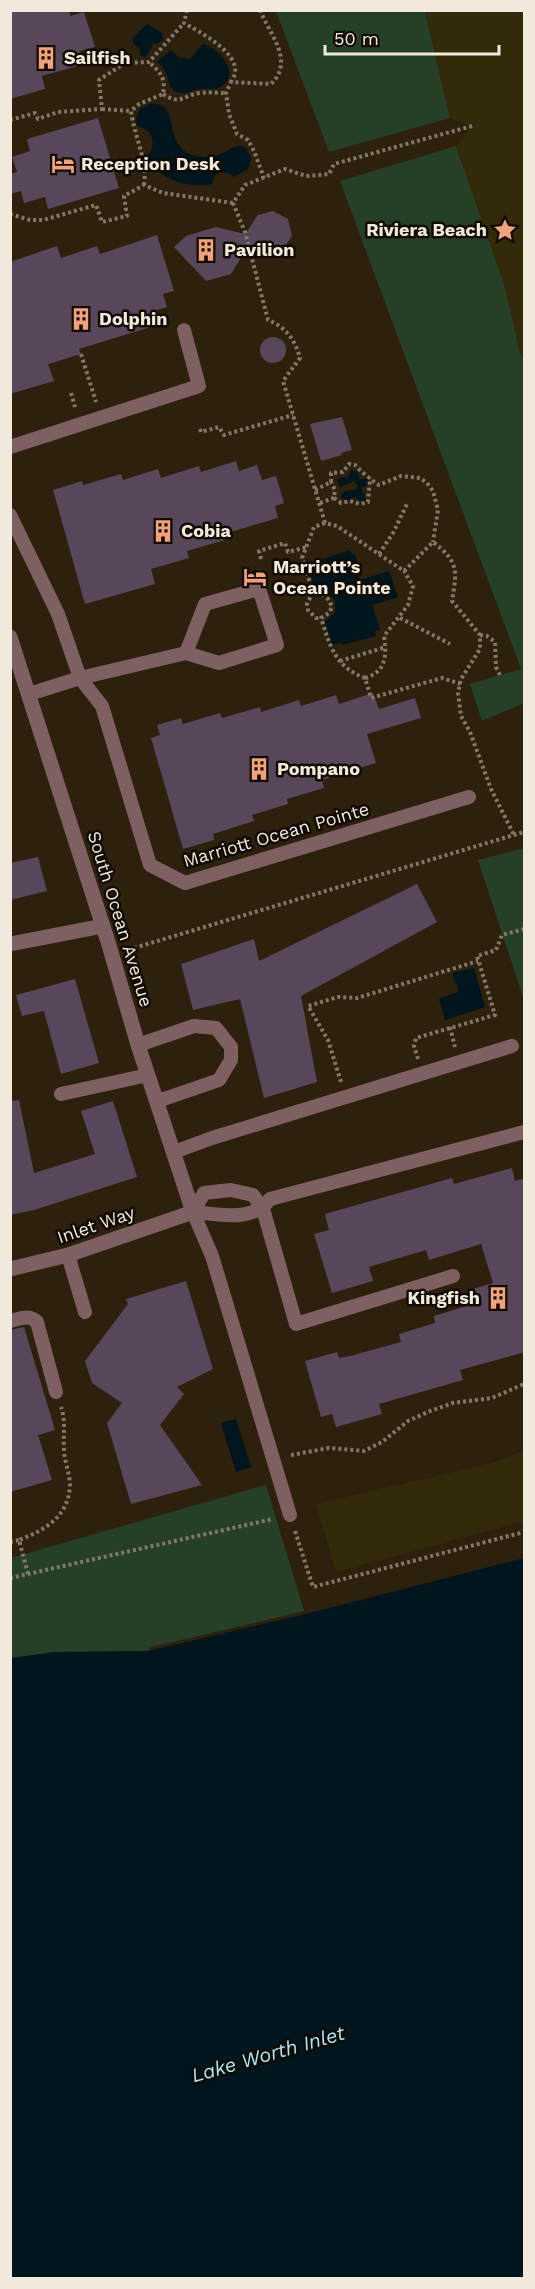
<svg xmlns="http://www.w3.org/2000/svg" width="535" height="2289" font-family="'Work Sans',sans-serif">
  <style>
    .green { fill: #254026 }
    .sand { fill: #322a08 }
    .water { fill: #00151d }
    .pier { fill: #2d200d }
    .building { fill: #58475a }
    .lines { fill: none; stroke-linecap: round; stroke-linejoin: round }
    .path { stroke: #837767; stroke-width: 4; stroke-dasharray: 3 3; stroke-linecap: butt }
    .service { stroke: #7f6062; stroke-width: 14 }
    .minor { stroke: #7f6062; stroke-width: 15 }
    .tertiary { stroke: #7f6062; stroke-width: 15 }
    .labels { text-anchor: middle; stroke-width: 5; stroke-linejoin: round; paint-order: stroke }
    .poi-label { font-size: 18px; font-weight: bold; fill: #f2e9dd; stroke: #110b04; text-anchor: start }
    .street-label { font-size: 18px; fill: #f2e9dd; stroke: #110b04 }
    .water-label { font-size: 20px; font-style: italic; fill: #a7eafe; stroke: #110b04 }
  </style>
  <rect width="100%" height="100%" fill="#2d200d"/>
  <g class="green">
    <path d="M 276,11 L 425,11 L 450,118 L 329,152 Z"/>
    <path d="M 456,146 L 504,283 L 520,352 L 524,360 L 524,703 L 482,721 L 470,684 L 521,669 L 340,181 Z"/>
    <path d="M 524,848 L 524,1000 L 478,860 Z"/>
    <path d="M 266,1485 L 305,1614 L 147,1651 L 56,1652 L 11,1658 L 11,1558 Z"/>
  </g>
  <g class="sand">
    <path d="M 425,11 L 524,11 L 524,360 L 520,352 L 504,283 L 456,146 L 472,126 L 450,118 Z"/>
    <path d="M 524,1450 L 524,1521 L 336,1572 L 316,1504 L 492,1463 Z"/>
  </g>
  <g class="water">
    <path d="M 147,24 L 162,33 L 163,40 L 156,44 L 152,43 L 152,48 L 145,57 L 140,55 L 140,49 L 133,43 L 133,38 Z"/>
    <path d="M 203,44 C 220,48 244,78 218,88 C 212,90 205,88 199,89 C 191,90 185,96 177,92 C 165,87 171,71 157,62 L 170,50 L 180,58 L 190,59 Z"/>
    <path d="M 150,104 C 181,101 162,141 190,154 C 198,158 210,158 218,155 C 232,150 244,135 251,159 L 248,169 L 233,177 L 230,174 L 221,172 L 214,176 L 212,184 C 184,189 163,179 145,158 C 158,147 154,129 137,126 L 136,118 L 140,109 Z"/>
    <path d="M 351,470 L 358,472 L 359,479 L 367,478 L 369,481 L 368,485 L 362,488 L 361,491 L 364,493 L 366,501 L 362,502 L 355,497 L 346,501 L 340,497 L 345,491 L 357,489 L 358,486 L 354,481 L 340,487 L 337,480 L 342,477 L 348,478 Z"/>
    <path d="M 350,550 L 352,554 L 355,554 L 362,575 L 358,576 L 360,580 L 389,571 L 398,597 L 372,605 L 380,630 L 375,631 L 376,636 L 342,645 L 341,642 L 332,645 L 325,622 L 335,612 L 335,601 L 325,590 L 315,590 L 308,567 L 317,564 L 317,561 Z"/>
    <path d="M 474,968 L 485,1007 L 445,1020 L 439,999 L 459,991 L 452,973 Z"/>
    <path d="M 236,1419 L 251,1467 L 236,1472 L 221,1423 Z"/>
    <path d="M 524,1558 L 524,2278 L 11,2278 L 10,1658 L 56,1652 L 147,1651 L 305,1614 Z"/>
  </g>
  <path class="pier" d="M 524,1555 L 524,1558 L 305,1614 L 147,1651 L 151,1647 L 305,1611 Z"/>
  <g class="building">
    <path d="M 10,10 L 69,10 L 70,16 L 84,12 L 95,47 L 80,51 L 84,64 L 42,76 L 45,89 L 10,99 Z"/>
    <path d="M 98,118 L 119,188 L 48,209 L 45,197 L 24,203 L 21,191 L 10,194 L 10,174 L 17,172 L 12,157 L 30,151 L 27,139 Z"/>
    <path d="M 273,211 L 288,219 L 292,236 L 278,257 L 248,246 L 231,274 L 206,281 L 174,247 L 186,236 L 216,227 L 245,234 L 258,215 Z"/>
    <path d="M 157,235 L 174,291 L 163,294 L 167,307 L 150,312 L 154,326 L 79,349 L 81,354 L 48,364 L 54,381 L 10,394 L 10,262 L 57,246 L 61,258 L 97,246 L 100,254 Z"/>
    <circle cx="273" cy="350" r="13"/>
    <path d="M 342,417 L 352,450 L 341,453 L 342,455 L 321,461 L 310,424 Z"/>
    <path d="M 236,461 L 239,471 L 257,465 L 262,480 L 276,476 L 284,503 L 275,506 L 278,518 L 223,534 L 225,540 L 187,551 L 189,558 L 151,569 L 155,584 L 85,604 L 53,490 L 82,481 L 83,485 L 121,474 L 123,480 L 158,469 L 161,478 L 199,466 L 201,472 Z"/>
    <path d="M 373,693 L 379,709 L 415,698 L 421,718 L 367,734 L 376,763 L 322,780 L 324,788 L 287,799 L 288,804 L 252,815 L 254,821 L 213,834 L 214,840 L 183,849 L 151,738 L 160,735 L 157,725 L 181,718 L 183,724 L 220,713 L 222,718 L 260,707 L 261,712 L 299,700 L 301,706 L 336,695 L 339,704 Z"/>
    <path d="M 38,857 L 47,891 L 10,900 L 10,863 Z"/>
    <path d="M 417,884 L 437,922 L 301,996 L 317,1082 L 264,1098 L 240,999 L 193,1010 L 181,964 L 254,939 L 259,961 Z"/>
    <path d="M 75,979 L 99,1063 L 61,1074 L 44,1011 L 22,1016 L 16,995 Z"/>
    <path d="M 19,1100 L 34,1173 L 95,1154 L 81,1111 L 113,1101 L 137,1177 L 34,1210 L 10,1215 L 10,1101 Z"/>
    <path d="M 512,1168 L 515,1181 L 525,1178 L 525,1352 L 460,1370 L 463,1380 L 379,1404 L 382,1414 L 336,1427 L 332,1414 L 321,1417 L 305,1361 L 337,1352 L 339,1358 L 350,1356 L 401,1342 L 399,1334 L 435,1323 L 434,1316 L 473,1304 L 469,1290 L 493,1283 L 481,1244 L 429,1260 L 426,1250 L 369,1267 L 373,1281 L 332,1293 L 314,1234 L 329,1230 L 325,1214 L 452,1178 L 454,1184 Z"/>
    <path d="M 186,1281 L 213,1369 L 177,1387 L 184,1394 L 160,1425 L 202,1485 L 131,1504 L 107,1423 L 122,1403 L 92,1383 L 85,1361 L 128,1304 L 126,1299 Z"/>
    <path d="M 24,1327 L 55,1430 L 38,1435 L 52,1480 L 10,1492 L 10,1330 Z"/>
  </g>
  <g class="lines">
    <g class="path">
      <path d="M 187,10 L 184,23 C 198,31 239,52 235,73 C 235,76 232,79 231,82"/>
      <path d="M 260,10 C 270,35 295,61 271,84 L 231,82 L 226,93 L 229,114 L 237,134 L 248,140 L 254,151 L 264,178"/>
      <path d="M 163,94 C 181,106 183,95 200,93 C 209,92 218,93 226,93"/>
      <path d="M 102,109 L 131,111"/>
      <path d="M 10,120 L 35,113 L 38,119 L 58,112 L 102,109 L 99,80 L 125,63 L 149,62 L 184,23"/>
      <path d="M 472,126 L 334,164 L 329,174 L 306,176 L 285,169 L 245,185 L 233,203 L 245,232 L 268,320 C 286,327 295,340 300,358 L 283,381 L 325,523 L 337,526 L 404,571 L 433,542 C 459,562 457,570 452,601 L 480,635 L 480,649 L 461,679 L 458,693 L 461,716 L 470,732 L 491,789 L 514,835"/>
      <path d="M 144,185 C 148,162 134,135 131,111 L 139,104 L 163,94 C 166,78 160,72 149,62"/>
      <path d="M 10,214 L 30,220 L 43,220 L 96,205 L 102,222 L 127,216 L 124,196 L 144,185 L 163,193 L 233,203"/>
      <path d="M 81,354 L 96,402"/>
      <path d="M 71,393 L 75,407"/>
      <path d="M 200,429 L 201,432 L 219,427 L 224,435 L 293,415"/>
      <path d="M 315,490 L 331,482 L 331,473 L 343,472 L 349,464 L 355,465 C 359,470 374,482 379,485 L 401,476 L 420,478 L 427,483 L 433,491 L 438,510 L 433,542"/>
      <path d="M 334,498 L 341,503 L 350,501 L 360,504 L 368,502 L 370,478"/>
      <path d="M 320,503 L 334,498 L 335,490 L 331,482"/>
      <path d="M 325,523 L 314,527 L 302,558 L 313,592 C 324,593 328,597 332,607 L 329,613 L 321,618 C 330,646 335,667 365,678 L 371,698 L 442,678 L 461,684"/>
      <path d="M 379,554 L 393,533 L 408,502"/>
      <path d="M 261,559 L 259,551 L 285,543 L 288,552 L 307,547"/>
      <path d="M 313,592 L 307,604 L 308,610 L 316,618 L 321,618"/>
      <path d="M 400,618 L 450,644"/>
      <path d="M 480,635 L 487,636 L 495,642 L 496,667 L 500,675"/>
      <path d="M 340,661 L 386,647"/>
      <path d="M 365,678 C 386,672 387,656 384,636 L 408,605 L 413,586 L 404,571"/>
      <path d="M 134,948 L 524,832"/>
      <path d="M 450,1027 L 455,1047"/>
      <path d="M 418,1059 L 414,1046 L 416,1038 L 495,1015 L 477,956 L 496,950 L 502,935 L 524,929"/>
      <path d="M 341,1082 L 328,1040 L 308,1006 L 338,997 L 357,998 L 478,961"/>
      <path d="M 291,1455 L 329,1448 L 364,1451 L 382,1442 L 408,1421 L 430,1411 L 453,1403 L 492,1398 L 524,1384"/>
      <path d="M 295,1531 L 313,1587 L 524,1532"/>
      <path d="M 10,1542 L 19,1540"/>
      <path d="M 28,1574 L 19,1540 C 45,1530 68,1517 70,1486 C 70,1473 64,1461 64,1449 C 63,1434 66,1421 61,1407"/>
      <path d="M 10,1578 L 273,1519"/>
    </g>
    <g class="service">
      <path d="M 10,447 L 199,386 L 184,330"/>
      <path d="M 10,515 L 58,614 L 80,678 L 102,706 L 150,865 L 185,883 L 469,797"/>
      <path d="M 29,694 L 80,678 L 186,653 L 219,663 L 277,645 L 259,589 L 205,604 L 186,653"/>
      <path d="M 138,1045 L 194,1026 L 216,1028 L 231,1047 L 231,1060 L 219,1080 L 158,1101"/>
      <path d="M 61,1094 L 148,1075"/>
      <path d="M 174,1152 L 212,1138 L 512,1046"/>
      <path d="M 193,1212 L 204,1193 L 231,1190 L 253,1195 L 263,1209 L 296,1324 L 453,1276"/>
      <path d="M 193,1212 C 219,1214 253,1223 270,1199 L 524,1132"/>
      <path d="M 193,1212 L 212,1256 L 290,1515"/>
      <path d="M 68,1255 L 85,1312"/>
      <path d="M 10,1321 C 20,1319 29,1314 37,1322 L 56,1392"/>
    </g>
    <path class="minor" d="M 10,944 L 103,926"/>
    <path class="tertiary" d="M 10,637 L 109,945 L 138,1045 L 193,1212 L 68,1255 L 10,1269"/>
  </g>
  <defs>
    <g id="building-bare" transform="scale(1.8)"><path d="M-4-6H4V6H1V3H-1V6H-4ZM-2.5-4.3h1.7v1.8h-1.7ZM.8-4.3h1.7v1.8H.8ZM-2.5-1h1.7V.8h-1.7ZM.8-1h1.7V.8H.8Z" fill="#f1a27b" stroke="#110b04" stroke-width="2.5" paint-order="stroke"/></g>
    <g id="hotel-bare" transform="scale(1.8)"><path d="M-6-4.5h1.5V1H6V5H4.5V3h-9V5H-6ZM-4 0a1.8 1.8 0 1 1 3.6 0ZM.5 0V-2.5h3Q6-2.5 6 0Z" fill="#f1a27b" stroke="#110b04" stroke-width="2.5" paint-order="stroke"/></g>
    <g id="sight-bare" transform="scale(1.8)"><path d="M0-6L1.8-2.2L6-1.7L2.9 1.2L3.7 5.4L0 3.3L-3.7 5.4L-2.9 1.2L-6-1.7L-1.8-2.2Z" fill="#f1a27b" stroke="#110b04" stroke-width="2.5" paint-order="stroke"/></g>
  </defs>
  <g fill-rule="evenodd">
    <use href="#building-bare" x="46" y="58"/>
    <use href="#hotel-bare" x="63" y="164"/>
    <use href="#sight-bare" x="505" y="230"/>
    <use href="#building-bare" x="206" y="250"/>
    <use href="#building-bare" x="81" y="319"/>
    <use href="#building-bare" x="163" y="531"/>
    <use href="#hotel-bare" x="255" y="577"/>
    <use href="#building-bare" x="259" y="769"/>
    <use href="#building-bare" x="498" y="1298"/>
  </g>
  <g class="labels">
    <g class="poi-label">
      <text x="64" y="64">Sailfish</text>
      <text x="81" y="170">Reception Desk</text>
      <text x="487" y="236" text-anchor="end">Riviera Beach</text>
      <text x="224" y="256">Pavilion</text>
      <text x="99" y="325">Dolphin</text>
      <text x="181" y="537">Cobia</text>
      <text x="273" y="573">Marriott’s<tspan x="273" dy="21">Ocean Pointe</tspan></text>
      <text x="277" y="775">Pompano</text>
      <text x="480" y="1304" text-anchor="end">Kingfish</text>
    </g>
    <g class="street-label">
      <text transform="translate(276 835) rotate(-16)" y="6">Marriott Ocean Pointe</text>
      <text transform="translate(120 919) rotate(73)" y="6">South Ocean Avenue</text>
      <text transform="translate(96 1225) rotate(-19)" y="6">Inlet Way</text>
    </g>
    <g class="water-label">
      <text transform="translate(268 2054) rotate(-16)" y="7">Lake Worth Inlet</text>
    </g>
  </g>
  <rect width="535" height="2289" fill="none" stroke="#f2e9dd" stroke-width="24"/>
  <path d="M325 45v9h174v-9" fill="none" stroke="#f2e9dd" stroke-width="3"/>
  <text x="334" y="45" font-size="18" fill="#f2e9dd" stroke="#110b04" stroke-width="4.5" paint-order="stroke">50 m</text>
</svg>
